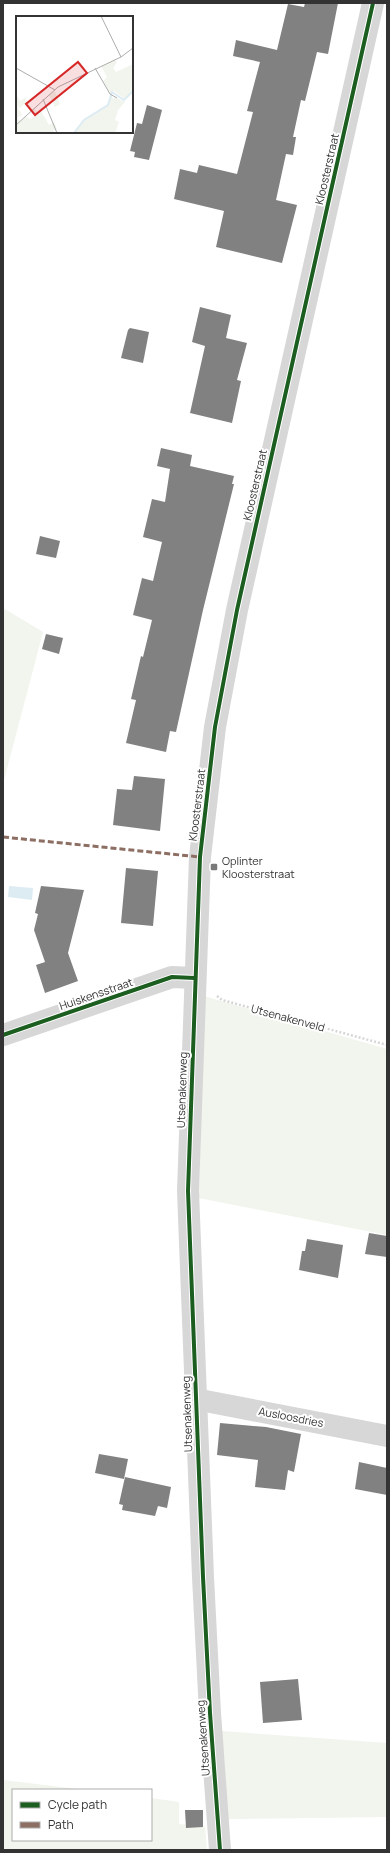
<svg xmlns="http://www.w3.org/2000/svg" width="390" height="1853" font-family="Manrope,sans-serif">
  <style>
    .green { fill: #f1f5ed }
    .water { fill: #ddebf3 }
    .building { fill: #818181 }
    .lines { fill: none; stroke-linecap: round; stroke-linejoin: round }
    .path { stroke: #d6d6d6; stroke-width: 2.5; stroke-dasharray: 2 2; stroke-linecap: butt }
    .minor { stroke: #d7d7d7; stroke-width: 22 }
    .quiet { stroke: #8d6e63; stroke-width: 3; stroke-dasharray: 6 3; stroke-linecap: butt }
    .cycleway-casing { stroke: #fff; stroke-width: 6 }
    .cycleway { stroke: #1b5e20; stroke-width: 4 }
    .poi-dot { fill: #7a7a7a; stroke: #fff; stroke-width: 1.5 }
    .labels { text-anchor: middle; stroke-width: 4; stroke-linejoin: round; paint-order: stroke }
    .street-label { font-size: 11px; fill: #333; stroke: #fff }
    .poi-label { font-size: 11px; fill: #333; stroke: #fff; text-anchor: start }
    .inset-river { fill: none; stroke: #ddebf3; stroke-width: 2 }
    .inset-road { fill: none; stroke: #adadad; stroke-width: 1 }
    .view { fill: #d62828; fill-opacity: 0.15; stroke: #d62828; stroke-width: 2 }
    .inset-edge { fill: none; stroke: #333; stroke-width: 2 }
  </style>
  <rect width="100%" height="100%" fill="#fff"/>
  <g class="green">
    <path d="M 3,608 L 43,632 L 3,784 Z"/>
    <path d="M 204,996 L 387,1049 L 387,1235 L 199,1198 Z"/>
    <path d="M 221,1731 L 387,1743 L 387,1817 L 227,1819 Z"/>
    <path d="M 3,1780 L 86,1790 L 13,1790 L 13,1840 L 151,1840 L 151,1798 L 179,1802 L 179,1824 L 205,1827 L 207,1850 L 3,1850 Z"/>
  </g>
  <path class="water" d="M 9,886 L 33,888 L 32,900 L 8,897 Z"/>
  <g class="building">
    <path d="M 305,3 L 338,3 L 328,54 L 317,52 L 305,101 L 301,100 L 293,137 L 296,137 L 293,155 L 286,154 L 276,200 L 297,205 L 282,263 L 216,247 L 224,211 L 174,199 L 180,169 L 197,173 L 199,165 L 237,174 L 253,112 L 247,111 L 260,62 L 233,56 L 236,40 L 277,50 L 288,4 L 304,7 Z"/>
    <path d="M 147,105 L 162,110 L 149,160 L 134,157 L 135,152 L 130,151 L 137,123 L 142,124 Z"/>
    <path d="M 200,307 L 231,315 L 226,338 L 247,343 L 237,380 L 241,381 L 232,423 L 190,413 L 205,346 L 192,342 Z"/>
    <path d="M 130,328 L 149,332 L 143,363 L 121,358 L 128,330 Z"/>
    <path d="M 161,448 L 192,455 L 190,466 L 234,476 L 232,484 L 234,484 L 203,610 L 176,732 L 170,731 L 166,752 L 126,743 L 136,700 L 131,699 L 141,656 L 143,657 L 152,620 L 133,615 L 142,578 L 153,581 L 162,542 L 143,537 L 152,499 L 165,502 L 170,469 L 157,466 Z"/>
    <path d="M 40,536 L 60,541 L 56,558 L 36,554 Z"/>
    <path d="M 46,634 L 63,638 L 59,654 L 42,649 Z"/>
    <path d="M 134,776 L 165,779 L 160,831 L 113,825 L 117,789 L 132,790 Z"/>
    <path d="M 126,868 L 158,871 L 153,926 L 121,923 Z"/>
    <path d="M 41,886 L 84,890 L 68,953 L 78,981 L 45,993 L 36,965 L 45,962 L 34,930 L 38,914 L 35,913 Z"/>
    <path d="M 369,1233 L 387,1236 L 387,1257 L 365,1254 Z"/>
    <path d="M 307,1239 L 343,1245 L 338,1278 L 299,1270 L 302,1251 L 305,1251 Z"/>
    <path d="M 220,1423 L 266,1427 L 301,1434 L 294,1472 L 288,1470 L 285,1490 L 255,1487 L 258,1460 L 217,1455 Z"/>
    <path d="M 99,1454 L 128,1459 L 124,1479 L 95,1473 Z"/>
    <path d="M 359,1462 L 387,1468 L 387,1495 L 355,1489 Z"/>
    <path d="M 125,1477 L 171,1487 L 167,1508 L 158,1506 L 155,1516 L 122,1510 L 123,1505 L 119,1504 Z"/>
    <path d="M 298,1679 L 302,1720 L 263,1723 L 260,1682 Z"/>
    <path d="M 185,1810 L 203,1810 L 203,1827 L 186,1828 Z"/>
  </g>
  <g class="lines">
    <path class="path" d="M 217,996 L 222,1000 L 387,1045"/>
    <g class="minor">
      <path d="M 3,1035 L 172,977 L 195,978"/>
      <path d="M 195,1399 L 387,1436"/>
      <path d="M 220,1850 L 210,1713 L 203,1577 L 188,1191 L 200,857 L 215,727 L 237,610 L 373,3"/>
    </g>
    <path class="quiet" d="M 3,837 L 200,857"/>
    <g class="cycleway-casing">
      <g id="cycleway">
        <path d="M 3,1035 L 172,977 L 195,978"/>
        <path d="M 220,1850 L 210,1713 L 203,1577 L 188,1191 L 200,857 L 215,727 L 237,610 L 373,3"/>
      </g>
    </g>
    <use href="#cycleway" class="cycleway"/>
  </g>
  <rect class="poi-dot" x="210" y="863" width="8" height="8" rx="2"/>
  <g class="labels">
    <g class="street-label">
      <text transform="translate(327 169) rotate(-77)" y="4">Kloosterstraat</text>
      <text transform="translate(255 485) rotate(-77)" y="4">Kloosterstraat</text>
      <text transform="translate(197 805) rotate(-83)" y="4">Kloosterstraat</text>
      <text transform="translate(96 994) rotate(-19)" y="4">Huiskensstraat</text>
      <text transform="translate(288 1018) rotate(15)" y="4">Utsenakenveld</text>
      <text transform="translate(182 1090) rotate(-88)" y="4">Utsenakenweg</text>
      <text transform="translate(187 1414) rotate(-92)" y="4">Utsenakenweg</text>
      <text transform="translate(291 1417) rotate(11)" y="4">Ausloosdries</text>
      <text transform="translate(203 1738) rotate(-94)" y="4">Utsenakenweg</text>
    </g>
    <g class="poi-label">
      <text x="222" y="865">Oplinter<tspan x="222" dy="13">Kloosterstraat</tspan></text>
    </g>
  </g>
  <g transform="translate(16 16)">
    <rect width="117" height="117" fill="#fff"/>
    <path d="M 99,44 L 101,46 L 97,52 L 100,56 L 117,48 L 117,75 L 109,83 L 98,75 L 94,77 L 87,65 L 91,61 L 85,50 ZM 39,75 L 44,88 L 39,91 L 33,79 ZM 95,79 L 97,83 L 99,81 L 109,86 L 102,94 L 99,104 L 103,106 L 99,117 L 59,117 L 68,105 L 92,89 ZM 1,80 L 4,85 L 9,82 L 15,92 L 14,95 L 8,88 L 4,92 L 1,90 L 6,99 L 1,102 L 4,105 L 1,107 L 0,81 ZM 18,92 L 22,97 L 25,95 L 33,109 L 38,106 L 41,113 L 37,114 L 38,117 L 0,117 L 0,109 L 10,100 L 14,103 L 20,99 L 16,94 Z" fill="#f1f5ed"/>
    <path class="inset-river" d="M 58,117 L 68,104 L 92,89 L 96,76 L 108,84 L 117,75"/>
    <path class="inset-road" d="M 85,0 L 105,41M 0,52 L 39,74M 79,52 L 94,78 L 101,82M 27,83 L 41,117M 0,109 L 42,71 L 105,41 L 117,32"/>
    <path class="view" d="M 62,46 L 71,57 L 19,99 L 10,88 Z"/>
    <rect width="117" height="117" class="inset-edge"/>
  </g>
  <rect width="390" height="1853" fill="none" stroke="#333333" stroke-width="8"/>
  <rect x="12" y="1789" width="140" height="52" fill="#ffffff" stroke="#adadad"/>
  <rect x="20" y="1802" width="20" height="6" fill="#1b5e20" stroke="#adadad"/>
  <text x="48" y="1809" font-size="12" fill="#333333">Cycle path</text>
  <rect x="20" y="1822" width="20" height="6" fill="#8d6e63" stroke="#adadad"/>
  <text x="48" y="1829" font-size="12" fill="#333333">Path</text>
</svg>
